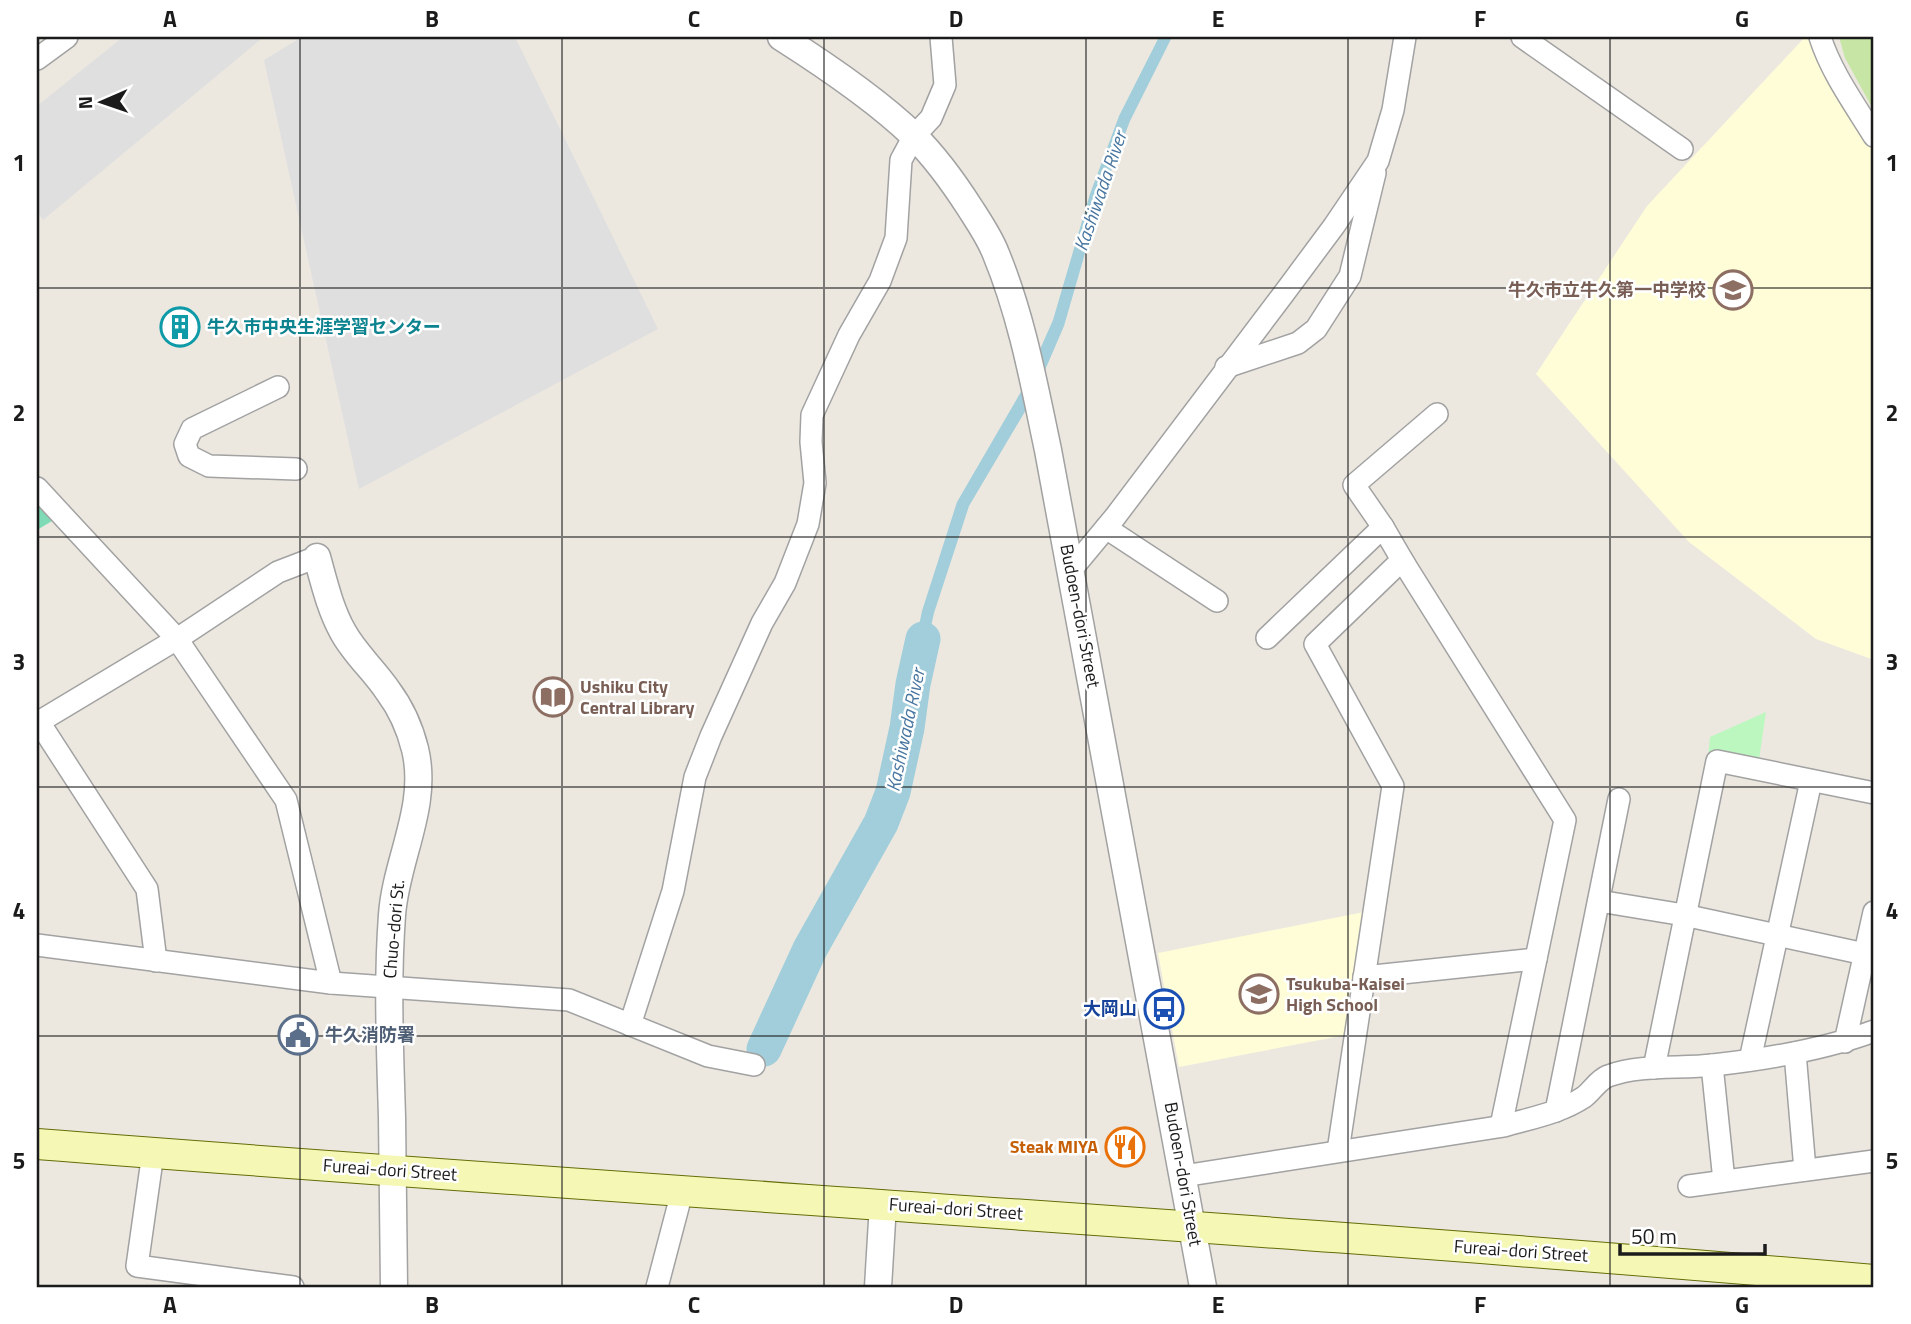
<svg xmlns="http://www.w3.org/2000/svg" width="1911" height="1324" font-family="'Titillium Web','Noto Sans JP',sans-serif">
  <style>
    .education { fill: #fefdd8 }
    .grass { fill: #c7e6a6 }
    .park { fill: #bdf7c0 }
    .pitch { fill: #7fdbb5 }
    .parking { fill: #dfdfdf }
    .water { fill: #a1ceda }
    .lines { fill: none; stroke-linecap: round; stroke-linejoin: round }
    .river { stroke: #a1ceda; stroke-width: 35 }
    .minor-casing { stroke: #a2a2a2; stroke-width: 24 }
    .tertiary-casing { stroke: #a2a2a2; stroke-width: 29 }
    .secondary-casing { stroke: #646d07; stroke-width: 32 }
    .minor { stroke: #fff; stroke-width: 21 }
    .tertiary { stroke: #fff; stroke-width: 26 }
    .secondary { stroke: #f5f7b4; stroke-width: 30 }
    .grid { fill: none; stroke: #1b1b1b; stroke-width: 2; stroke-opacity: 0.55 }
    .labels { text-anchor: middle; stroke-width: 5; stroke-linejoin: round; paint-order: stroke }
    .education-label { font-size: 18px; font-weight: bold; fill: #785e54; stroke: #fff; text-anchor: start }
    .culture-label { font-size: 18px; font-weight: bold; fill: #0d838f; stroke: #fff; text-anchor: start }
    .street-label { font-size: 18px; fill: #1b1b1b; stroke: #fff }
    .transit-label { font-size: 18px; font-weight: bold; fill: #164399; stroke: #fff; text-anchor: end }
    .service-label { font-size: 18px; font-weight: bold; fill: #4e5e75; stroke: #fff; text-anchor: start }
    .food-label { font-size: 18px; font-weight: bold; fill: #c56008; stroke: #fff; text-anchor: end }
    .water-label { font-size: 19px; font-style: italic; fill: #4876a0; stroke: #fff }
    .neatline { fill: none; stroke: #1b1b1b; stroke-width: 2.5 }
    .grid-label { font-size: 23px; text-anchor: middle; font-weight: bold; fill: #1b1b1b }
  </style>
  <rect width="100%" height="100%" fill="#ece8e0"/>
  <g class="education">
    <path d="M 1805,37 L 1814,37 L 1861,127 L 1874,148 L 1874,660 L 1816,639 L 1689,542 L 1536,374 L 1647,206 Z"/>
    <path d="M 1364,912 L 1346,1035 L 1179,1067 L 1158,953 Z"/>
  </g>
  <path class="grass" d="M 1839,37 L 1874,37 L 1874,111 L 1845,58 Z"/>
  <path class="park" d="M 1766,712 L 1758,767 L 1708,757 L 1710,737 Z"/>
  <path class="pitch" d="M 37,502 L 52,521 L 37,530 Z"/>
  <g class="parking">
    <path d="M 123,37 L 258,37 L 260,40 L 43,220 L 37,211 L 37,106 Z"/>
    <path d="M 302,37 L 515,37 L 658,329 L 359,489 L 264,60 Z"/>
  </g>
  <path class="water" d="M 1159,37 L 1172,37 L 1130,121 L 1101,198 L 1064,326 L 1033,398 L 969,506 L 934,613 L 918,686 L 907,683 L 922,611 L 957,502 L 1022,390 L 1053,320 L 1090,194 L 1119,116 Z"/>
  <g class="lines">
    <path class="river" d="M 764,1049 L 810,949 L 881,823 L 893,792 L 907,728 L 913,684 L 923,639"/>
    <g class="minor-casing">
      <g id="minor">
        <path d="M 1522,37 L 1682,149"/>
        <path d="M 1820,37 C 1831,72 1855,105 1874,136"/>
        <path d="M 37,59 L 67,37"/>
        <path d="M 1226,367 L 1298,343 L 1316,329 L 1350,276 L 1375,173"/>
        <path d="M 278,387 L 192,429 L 185,444 L 189,456 L 209,466 L 296,469"/>
        <path d="M 37,488 L 177,639 L 286,800 L 331,983"/>
        <path d="M 1383,527 L 1354,485 L 1437,414"/>
        <path d="M 1106,528 L 1217,601"/>
        <path d="M 1071,570 L 1115,517 L 1282,296 L 1334,226 L 1378,161 L 1393,110 L 1405,37"/>
        <path d="M 1267,638 L 1383,527 L 1405,565"/>
        <path d="M 39,722 L 147,889 L 156,961"/>
        <path d="M 37,723 L 177,639 L 278,572 L 317,557"/>
        <path d="M 1599,901 L 1684,915 L 1874,956"/>
        <path d="M 37,945 L 331,983 L 569,1000 L 708,1056 L 754,1065"/>
        <path d="M 1364,977 L 1536,959"/>
        <path d="M 630,1025 L 673,891 L 695,777 L 711,736 L 762,623 L 785,583 L 808,524 L 815,483 L 811,442 L 812,415 L 849,335 L 880,281 L 896,238 L 901,160 L 914,136 L 931,118 L 945,85 L 941,37"/>
        <path d="M 1845,1042 L 1874,912"/>
        <path d="M 1795,1053 L 1805,1170"/>
        <path d="M 1750,1060 L 1811,781"/>
        <path d="M 1712,1065 L 1724,1181"/>
        <path d="M 1654,1068 L 1717,761 L 1874,793"/>
        <path d="M 1556,1111 L 1619,799"/>
        <path d="M 1338,1151 L 1393,786 L 1315,644 L 1402,560 L 1565,820 L 1501,1126"/>
        <path d="M 153,1153 L 137,1266 L 293,1287"/>
        <path d="M 1183,1176 L 1504,1126 C 1531,1118 1560,1113 1584,1097 C 1592,1091 1598,1080 1608,1076 C 1641,1064 1679,1069 1713,1065 C 1768,1059 1823,1050 1874,1031"/>
        <path d="M 1689,1186 L 1874,1161"/>
        <path d="M 657,1287 L 682,1192"/>
      </g>
    </g>
    <g class="tertiary-casing">
      <g id="tertiary">
        <path d="M 781,37 C 825,65 877,100 914,136 C 935,157 954,183 970,208 C 979,222 990,238 996,254 C 1022,317 1034,384 1048,450 L 1203,1287"/>
        <path d="M 317,557 C 324,582 330,609 343,632 C 355,654 374,670 388,691 C 400,707 410,729 415,749 C 429,806 396,859 392,915 C 387,983 390,1050 392,1117 C 393,1174 393,1231 394,1287"/>
        <path d="M 878,1287 L 883,1204"/>
      </g>
    </g>
    <g class="secondary-casing">
      <path id="secondary" d="M 37,1144 C 649,1192 1262,1227 1874,1280"/>
    </g>
    <use href="#minor" class="minor"/>
    <use href="#tertiary" class="tertiary"/>
    <use href="#secondary" class="secondary"/>
  </g>
  <path class="grid" d="M 300,37 L 300,1287M 562,37 L 562,1287M 824,37 L 824,1287M 1086,37 L 1086,1287M 1348,37 L 1348,1287M 1610,37 L 1610,1287M 37,288 L 1874,288M 37,537 L 1874,537M 37,787 L 1874,787M 37,1036 L 1874,1036"/>
  <defs>
    <g id="school-ring" transform="scale(2.0125)"><circle r="9.5" fill="#fff" stroke="#8d6e63" stroke-width="1.5"/><path d="M0-5L7-2L0 1L-7-2ZM-4 1L0 2.5L4 1V4Q0 6-4 4Z" fill="#8d6e63"/></g>
    <g id="building-ring" transform="scale(2.0125)"><circle r="9.5" fill="#fff" stroke="#0f9aa8" stroke-width="1.5"/><path d="M-4-6H4V6H1V3H-1V6H-4ZM-2.5-4.3h1.7v1.8h-1.7ZM.8-4.3h1.7v1.8H.8ZM-2.5-1h1.7V.8h-1.7ZM.8-1h1.7V.8H.8Z" fill="#0f9aa8"/></g>
    <g id="library-ring" transform="scale(2.0125)"><circle r="9.5" fill="#fff" stroke="#8d6e63" stroke-width="1.5"/><path d="M-6-4Q-3-5.5-.7-3.5V5Q-3 3-6 4ZM6-4Q3-5.5 .7-3.5V5Q3 3 6 4Z" fill="#8d6e63"/></g>
    <g id="bus-ring" transform="scale(2.0125)"><circle r="9.5" fill="#fff" stroke="#1a4fb4" stroke-width="1.5"/><path d="M-5-6H5V4H4V6H2V4H-2V6H-4V4H-5ZM-3.5-4V0h7V-4ZM-3.5 1.2v1.5H-2V1.2ZM2 1.2v1.5H3.5V1.2Z" fill="#1a4fb4"/></g>
    <g id="civic-ring" transform="scale(2.0125)"><circle r="9.5" fill="#fff" stroke="#5c6f8a" stroke-width="1.5"/><path d="M-.6-6.5H3V-4.5H.6V-3L4-1V1h2V6H-6V1h2V-1L-.6-3ZM-1.2 2.5V6h2.4V2.5Z" fill="#5c6f8a"/></g>
    <g id="restaurant-ring" transform="scale(2.0125)"><circle r="9.5" fill="#fff" stroke="#e8710a" stroke-width="1.5"/><path d="M-5-6h1v4h1v-4h1v4h1v-4h1v5L-1.5 .5V6h-2V.5L-5-1ZM5-6V6H3V1.5H1.5Q1.5-4 5-6Z" fill="#e8710a"/></g>
  </defs>
  <g fill-rule="evenodd">
    <use href="#school-ring" x="1733" y="290"/>
    <use href="#building-ring" x="180" y="327"/>
    <use href="#library-ring" x="553" y="697"/>
    <use href="#school-ring" x="1259" y="994"/>
    <use href="#bus-ring" x="1164" y="1009"/>
    <use href="#civic-ring" x="298" y="1035"/>
    <use href="#restaurant-ring" x="1125" y="1147"/>
  </g>
  <g class="labels">
    <g class="education-label">
      <text x="1706" y="296" text-anchor="end">牛久市立牛久第一中学校</text>
      <text x="580" y="693">Ushiku City<tspan x="580" dy="21">Central Library</tspan></text>
      <text x="1286" y="990">Tsukuba-Kaisei<tspan x="1286" dy="21">High School</tspan></text>
    </g>
    <g class="culture-label">
      <text x="207" y="333">牛久市中央生涯学習センター</text>
    </g>
    <g class="street-label">
      <text transform="translate(1080 616) rotate(79)" y="6">Budoen-dori Street</text>
      <text transform="translate(394 929) rotate(-85)" y="6">Chuo-dori St.</text>
      <text transform="translate(390 1170) rotate(4)" y="6">Fureai-dori Street</text>
      <text transform="translate(1183 1174) rotate(80)" y="6">Budoen-dori Street</text>
      <text transform="translate(956 1209) rotate(4)" y="6">Fureai-dori Street</text>
      <text transform="translate(1521 1251) rotate(4)" y="6">Fureai-dori Street</text>
    </g>
    <g class="transit-label">
      <text x="1137" y="1015">大岡山</text>
    </g>
    <g class="service-label">
      <text x="325" y="1041">牛久消防署</text>
    </g>
    <g class="food-label">
      <text x="1098" y="1153">Steak MIYA</text>
    </g>
    <g class="water-label">
      <text transform="translate(1100 191) rotate(-71)" y="7">Kashiwada River</text>
      <text transform="translate(905 730) rotate(-78)" y="7">Kashiwada River</text>
    </g>
  </g>
  <rect width="1911" height="1324" fill="none" stroke="#ffffff" stroke-width="77"/>
  <g transform="translate(102 102) rotate(268)" stroke="#ffffff" stroke-width="5" paint-order="stroke">
  <path d="M0-5L12 26L0 18L-12 26Z" fill="#1b1b1b"/>
  <text y="-10" font-size="19" font-weight="bold" text-anchor="middle" fill="#1b1b1b">N</text>
  </g>
  <path d="M1620 1244v10h145v-10" fill="none" stroke="#1b1b1b" stroke-width="3.5"/>
  <text x="1631" y="1244" font-size="21" fill="#1b1b1b" stroke="#ffffff" stroke-width="5" paint-order="stroke">50 m</text>
  <rect x="38" y="38" width="1834" height="1248" class="neatline"/>
  <g class="grid-label">
    <text x="170" y="27">A</text>
    <text x="432" y="27">B</text>
    <text x="694" y="27">C</text>
    <text x="956" y="27">D</text>
    <text x="1218" y="27">E</text>
    <text x="1480" y="27">F</text>
    <text x="1742" y="27">G</text>
    <text x="19" y="171">1</text>
    <text x="1892" y="171">1</text>
    <text x="19" y="421">2</text>
    <text x="1892" y="421">2</text>
    <text x="19" y="670">3</text>
    <text x="1892" y="670">3</text>
    <text x="19" y="919">4</text>
    <text x="1892" y="919">4</text>
    <text x="19" y="1169">5</text>
    <text x="1892" y="1169">5</text>
    <text x="170" y="1313">A</text>
    <text x="432" y="1313">B</text>
    <text x="694" y="1313">C</text>
    <text x="956" y="1313">D</text>
    <text x="1218" y="1313">E</text>
    <text x="1480" y="1313">F</text>
    <text x="1742" y="1313">G</text>
  </g>
</svg>
